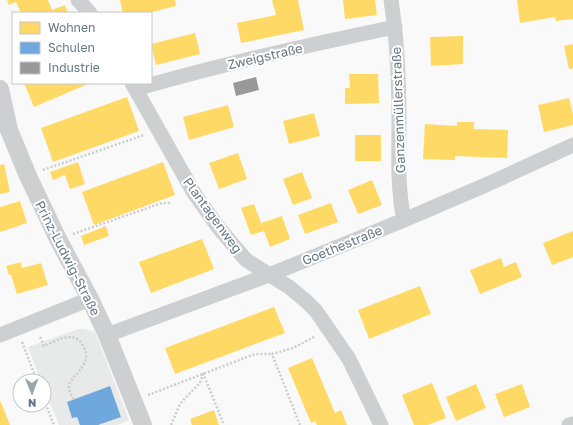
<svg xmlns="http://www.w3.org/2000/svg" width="573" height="425" font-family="'Golos Text',sans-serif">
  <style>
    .built { fill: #e8e9e9 }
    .homes { fill: #ffd966 }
    .schools { fill: #6fa8dc }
    .industry { fill: #999 }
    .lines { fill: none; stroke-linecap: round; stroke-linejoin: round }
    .path { stroke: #cbcccd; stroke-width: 2.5; stroke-dasharray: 2 2; stroke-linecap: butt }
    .minor { stroke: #cecfd0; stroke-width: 15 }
    .tertiary { stroke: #cecfd0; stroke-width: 18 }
    .labels { text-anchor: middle; stroke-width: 4; stroke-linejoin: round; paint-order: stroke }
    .street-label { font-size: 13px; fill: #657683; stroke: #fff }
  </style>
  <rect width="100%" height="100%" fill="#f9f9f9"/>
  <path class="built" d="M 78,329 L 84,329 L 95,332 L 129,420 L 117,425 L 59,425 L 44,388 L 44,381 L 41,381 L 28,347 Z"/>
  <g class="homes">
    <path d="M 7,0 L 48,0 L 52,10 L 65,5 L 68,13 L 21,13 L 16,2 L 9,5 Z"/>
    <path d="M 120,0 L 175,0 L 176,6 L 148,13 L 123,13 Z"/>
    <path d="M 272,0 L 298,0 L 304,30 L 241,43 L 237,23 L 276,15 Z"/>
    <path d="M 343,0 L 375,0 L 377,15 L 345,19 Z"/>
    <path d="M 517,0 L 573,0 L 573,19 L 556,21 L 555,17 L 520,23 Z"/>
    <path d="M 195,33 L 200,54 L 156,65 L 151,44 Z"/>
    <path d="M 463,36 L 463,64 L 431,66 L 430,37 Z"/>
    <path d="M 573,44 L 573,68 L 569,69 L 564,46 Z"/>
    <path d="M 349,74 L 378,74 L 379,103 L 345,104 L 345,88 L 350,88 Z"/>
    <path d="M 24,83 L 88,83 L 88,84 L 34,107 Z"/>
    <path d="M 127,97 L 139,131 L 53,162 L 41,128 Z"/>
    <path d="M 569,98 L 573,114 L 573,125 L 544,132 L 538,105 Z"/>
    <path d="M 228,105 L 234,127 L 189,140 L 183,117 Z"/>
    <path d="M 314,113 L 320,136 L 289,144 L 283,121 Z"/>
    <path d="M 457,122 L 474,122 L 474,129 L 508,130 L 507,158 L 455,156 L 455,160 L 423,159 L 425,124 L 457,126 Z"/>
    <rect x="355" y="135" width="26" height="26"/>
    <path d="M 238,153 L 247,179 L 219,189 L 209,163 Z"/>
    <path d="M 78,162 L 85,184 L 70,189 L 65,175 L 53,180 L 50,172 Z"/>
    <path d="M 163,162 L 175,195 L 94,225 L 82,192 Z"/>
    <path d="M 4,164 L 10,192 L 0,194 L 0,165 Z"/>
    <path d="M 302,172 L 312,198 L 293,205 L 283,179 Z"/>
    <path d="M 372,180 L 382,205 L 358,214 L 348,190 Z"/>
    <path d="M 20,201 L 27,223 L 0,232 L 0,207 Z"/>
    <path d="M 331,203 L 338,222 L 305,234 L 298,215 Z"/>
    <path d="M 254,204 L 261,223 L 282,216 L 290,239 L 270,247 L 264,231 L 251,235 L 241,208 Z"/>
    <path d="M 106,226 L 109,236 L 84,245 L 81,236 Z"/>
    <path d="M 573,231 L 573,257 L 552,265 L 543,243 Z"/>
    <path d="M 202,239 L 214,269 L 151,293 L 139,262 Z"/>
    <path d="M 501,258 L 504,267 L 516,262 L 522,277 L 480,294 L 470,270 Z"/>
    <path d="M 21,262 L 22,268 L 41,263 L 48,285 L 17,294 L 11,275 L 9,275 L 6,266 Z"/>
    <path d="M 420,286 L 431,314 L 369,339 L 358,310 Z"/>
    <path d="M 274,307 L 285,333 L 175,374 L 165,348 Z"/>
    <path d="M 312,358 L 335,413 L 341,410 L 347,425 L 317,425 L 315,421 L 311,423 L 288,368 Z"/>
    <path d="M 432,383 L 446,418 L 428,425 L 414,425 L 402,395 Z"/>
    <path d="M 476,384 L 486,408 L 456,421 L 446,397 Z"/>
    <path d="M 522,384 L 530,407 L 504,417 L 495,394 Z"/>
    <path d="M 0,400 L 10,425 L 0,425 Z"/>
    <path d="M 214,410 L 219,425 L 192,425 L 190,419 Z"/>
  </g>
  <path class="schools" d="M 110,386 L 121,417 L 98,425 L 80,425 L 77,417 L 72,418 L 67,402 Z"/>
  <path class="industry" d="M 256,77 L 259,90 L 236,96 L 233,83 Z"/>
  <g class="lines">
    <g class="path">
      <path d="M 43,170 L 144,135"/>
      <path d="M 73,234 L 162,203 L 172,203"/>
      <path d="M 40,337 L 44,346 C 56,341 73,330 82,344 C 85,349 87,354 86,359 C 84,366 79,372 74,377 C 73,379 71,380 70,382 C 67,387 71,394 73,399"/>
      <path d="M 22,342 L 37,381"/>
      <path d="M 203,373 L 224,425"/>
      <path d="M 148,395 L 255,354 L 272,354"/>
      <path d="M 44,400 L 54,425"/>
      <path d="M 171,425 L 180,404 L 187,396 L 200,383 L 203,374"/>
      <path d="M 300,425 L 272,354 L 293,348 L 316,336"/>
    </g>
    <g class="minor">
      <path d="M 78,0 L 90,13"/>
      <path d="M 391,0 C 397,39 399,80 399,119 C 399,153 397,187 404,220"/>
      <path d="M 132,83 L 194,193 L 218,227 L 246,260 L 289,287 L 306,301 L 316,311 L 349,359 L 381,425"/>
      <path d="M 136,89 C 221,64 308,45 395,27"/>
      <path d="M 0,335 L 90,299"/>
      <path d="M 107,335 L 269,275 L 404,220 L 488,184 L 573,145"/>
      <path d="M 569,425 L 573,424"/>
    </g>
    <path class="tertiary" d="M 0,89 L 9,130 L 28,176 L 58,239 L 90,299 L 107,335 L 143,425"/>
  </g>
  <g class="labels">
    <g class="street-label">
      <text transform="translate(265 56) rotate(-13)" y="5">Zweigstraße</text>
      <text transform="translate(398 110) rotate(-92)" y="5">Ganzenmüllerstraße</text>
      <text transform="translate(213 215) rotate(54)" y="5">Plantagenweg</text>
      <text transform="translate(342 245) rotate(-22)" y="5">Goethestraße</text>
      <text transform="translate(68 258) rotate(63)" y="5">Prinz-Ludwig-Straße</text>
    </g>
  </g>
  <rect x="12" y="12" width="140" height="72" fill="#ffffff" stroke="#c1c8cd"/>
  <rect x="20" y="22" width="20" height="12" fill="#ffd966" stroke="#c1c8cd"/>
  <text x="48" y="32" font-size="12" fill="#657683">Wohnen</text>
  <rect x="20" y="42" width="20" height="12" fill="#6fa8dc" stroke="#c1c8cd"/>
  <text x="48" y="52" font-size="12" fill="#657683">Schulen</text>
  <rect x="20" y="62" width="20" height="12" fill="#999999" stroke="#c1c8cd"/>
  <text x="48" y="72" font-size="12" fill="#657683">Industrie</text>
  <g transform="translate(32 393) rotate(179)"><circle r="19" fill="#ffffff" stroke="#c1c8cd"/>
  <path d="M0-3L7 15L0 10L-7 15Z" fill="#99a4ac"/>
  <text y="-6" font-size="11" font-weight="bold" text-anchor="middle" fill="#657683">N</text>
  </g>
</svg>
